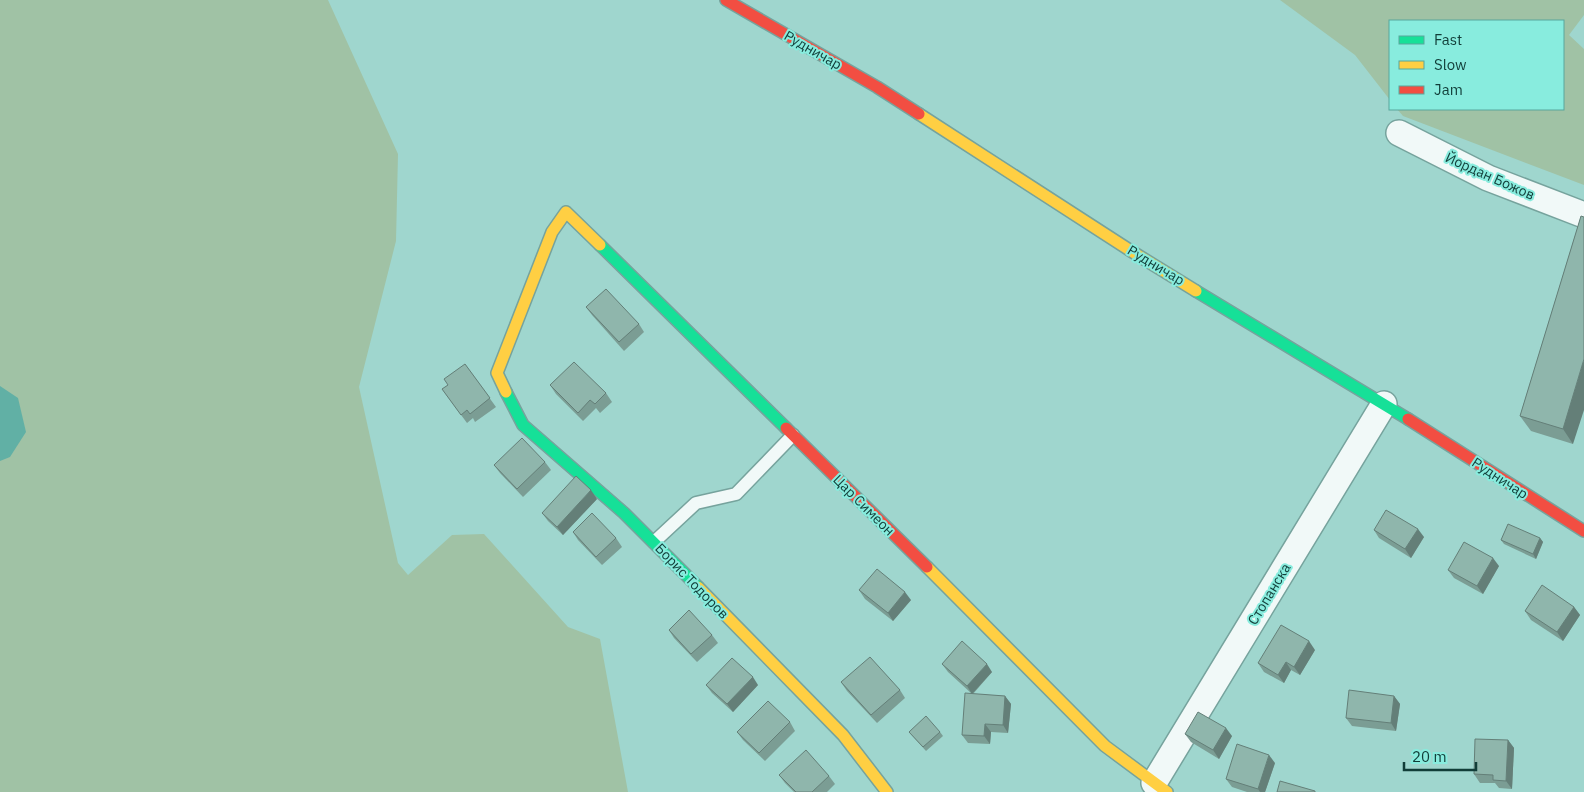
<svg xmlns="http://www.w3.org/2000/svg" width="1584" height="792" font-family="'IBM Plex Sans',sans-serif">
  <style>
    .green { fill: #a0c2a5 }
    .water { fill: #61b0a5 }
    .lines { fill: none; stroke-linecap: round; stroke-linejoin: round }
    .lane-casing { stroke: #76a39d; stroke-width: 15 }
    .street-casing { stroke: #76a39d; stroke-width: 28 }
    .fast-casing { stroke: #76a39d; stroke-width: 14 }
    .slow-casing { stroke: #76a39d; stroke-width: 14 }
    .jam-casing { stroke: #76a39d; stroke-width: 14 }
    .lane { stroke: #f1f9f8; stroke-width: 12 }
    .street { stroke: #f1f9f8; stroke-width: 25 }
    .fast { stroke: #16e098; stroke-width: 11 }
    .slow { stroke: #ffcf43; stroke-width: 11 }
    .jam { stroke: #f24e42; stroke-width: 11 }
    .wall { fill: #7b9d94 }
    .shaded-wall { fill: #647f78 }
    .building { fill: #8fb6ac; stroke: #647f78 }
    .labels { text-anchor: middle; stroke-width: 4; stroke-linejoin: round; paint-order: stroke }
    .street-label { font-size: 14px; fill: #113d38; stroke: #88ecde }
  </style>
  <rect width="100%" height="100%" fill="#9fd6ce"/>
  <g class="green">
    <path d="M 0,0 L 328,0 L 398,154 L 396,241 L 359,387 L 398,563 L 408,575 L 452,535 L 484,534 L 568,627 L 600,639 L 628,792 L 0,792 Z"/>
    <path d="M 1280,0 L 1584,0 L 1584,15 L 1569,35 L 1584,49 L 1584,185 L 1403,116 L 1397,109 L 1563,109 L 1563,21 L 1390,21 L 1390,100 L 1355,55 Z"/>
  </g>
  <path class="water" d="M 0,386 L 18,398 L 26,432 L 10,457 L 0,461 Z"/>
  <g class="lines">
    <g class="lane-casing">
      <path id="lane" d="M 654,542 L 696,503 L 736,494 L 793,435"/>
    </g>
    <g class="street-casing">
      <g id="street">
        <path d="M 1399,133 L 1488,178 L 1584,215"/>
        <path d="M 1154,783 L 1384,404"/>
      </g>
    </g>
    <g class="fast-casing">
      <g id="fast">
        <path d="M 600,245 L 786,428"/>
        <path d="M 1196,291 L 1408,419"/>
        <path d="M 506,392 L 523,425 L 624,513 L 698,587"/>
      </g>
    </g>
    <g class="slow-casing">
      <g id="slow">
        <path d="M 919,114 L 1131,251 L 1196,291"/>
        <path d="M 506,392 L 497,373 L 552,232 L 566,212 L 600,245"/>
        <path d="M 927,567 L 1105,746 L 1167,792"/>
        <path d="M 698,587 L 843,735 L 887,792"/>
      </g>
    </g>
    <g class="jam-casing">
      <g id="jam">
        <path d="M 726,0 L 877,87 L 919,114"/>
        <path d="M 1408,419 L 1584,531"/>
        <path d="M 786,428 L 927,567"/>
      </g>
    </g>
    <use href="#lane" class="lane"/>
    <use href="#street" class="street"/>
    <use href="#fast" class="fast"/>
    <use href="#slow" class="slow"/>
    <use href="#jam" class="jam"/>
  </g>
  <g class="wall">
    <path d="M 1581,216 L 1573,444 L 1531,431 L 1520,416 Z"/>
    <path d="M 586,307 L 639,324 L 644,332 L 624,351 L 592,315 Z"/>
    <path d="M 465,364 L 496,407 L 475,422 L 473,418 L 467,423 L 442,389 L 448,385 Z"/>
    <path d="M 550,385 L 606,393 L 612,402 L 600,413 L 596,408 L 583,421 L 556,394 Z"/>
    <path d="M 545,462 L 551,470 L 523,497 L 500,473 L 494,465 Z"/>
    <path d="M 597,499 L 563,535 L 548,521 L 542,513 Z"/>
    <path d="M 1374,530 L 1424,537 L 1411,558 L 1379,538 Z"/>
    <path d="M 573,532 L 616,538 L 622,547 L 602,565 L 578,540 Z"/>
    <path d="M 1540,538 L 1543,542 L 1536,559 L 1504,544 L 1501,540 Z"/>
    <path d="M 1499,566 L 1483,594 L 1454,578 L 1448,570 Z"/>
    <path d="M 859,590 L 911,600 L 893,621 L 865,599 Z"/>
    <path d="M 1574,607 L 1580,615 L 1563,641 L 1531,620 L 1525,611 Z"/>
    <path d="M 669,630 L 712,635 L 718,643 L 697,662 L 674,638 Z"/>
    <path d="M 1315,650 L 1300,675 L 1291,670 L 1284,683 L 1264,672 L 1258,663 Z"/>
    <path d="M 942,664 L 992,672 L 973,694 L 1005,696 L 1011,704 L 1008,733 L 991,732 L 990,744 L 968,743 L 962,735 L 971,693 L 948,672 Z"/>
    <path d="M 841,682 L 900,690 L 905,698 L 877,723 L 847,691 Z"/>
    <path d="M 706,685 L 758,685 L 733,712 L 712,693 Z"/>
    <path d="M 1394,696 L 1400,704 L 1396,731 L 1352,726 L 1346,718 Z"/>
    <path d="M 790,722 L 795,731 L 765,761 L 743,740 L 737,732 Z"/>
    <path d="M 909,732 L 940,732 L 943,736 L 926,751 Z"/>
    <path d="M 1185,734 L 1232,736 L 1219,759 L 1191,742 Z"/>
    <path d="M 1508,740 L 1514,748 L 1512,789 L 1499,788 L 1495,783 L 1480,783 L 1474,774 Z"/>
    <path d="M 1275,763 L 1265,792 L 1247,792 L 1232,787 L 1226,779 Z"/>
    <path d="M 779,775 L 829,776 L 835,784 L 827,792 L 794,792 L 785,783 Z"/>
  </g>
  <g class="shaded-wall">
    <path d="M 1584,359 L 1584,410 L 1573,444 L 1563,429 Z"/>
    <path d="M 591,490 L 597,499 L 563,535 L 557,527 Z"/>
    <path d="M 1418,529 L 1424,537 L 1411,558 L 1405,549 Z"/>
    <path d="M 1540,538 L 1543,542 L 1536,559 L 1533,554 Z"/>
    <path d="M 1493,558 L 1499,566 L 1483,594 L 1477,586 Z"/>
    <path d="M 905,592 L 911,600 L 893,621 L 888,613 Z"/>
    <path d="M 1574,607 L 1580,615 L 1563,641 L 1557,632 Z"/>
    <path d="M 1309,641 L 1315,650 L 1300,675 L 1294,667 Z"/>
    <path d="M 1286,662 L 1291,670 L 1284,683 L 1278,675 Z"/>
    <path d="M 987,664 L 992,672 L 972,694 L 967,686 Z"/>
    <path d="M 753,677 L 758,685 L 733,712 L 727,704 Z"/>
    <path d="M 1005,696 L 1011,704 L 1008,733 L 1003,725 Z"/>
    <path d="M 1394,696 L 1400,704 L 1396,731 L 1391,723 Z"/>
    <path d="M 985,724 L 991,732 L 990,744 L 984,736 Z"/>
    <path d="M 1226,728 L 1232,736 L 1219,759 L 1213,750 Z"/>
    <path d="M 1508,740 L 1514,748 L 1512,789 L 1506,781 Z"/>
    <path d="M 1269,755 L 1275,763 L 1265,792 L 1260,792 L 1258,789 Z"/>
  </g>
  <g class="building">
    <path d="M 1581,216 L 1584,217 L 1584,359 L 1563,429 L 1520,416 Z"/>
    <path d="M 606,289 L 639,324 L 619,342 L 586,307 Z"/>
    <path d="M 574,362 L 606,393 L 595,404 L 590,400 L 578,413 L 550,385 Z"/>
    <path d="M 465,364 L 490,398 L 470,414 L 467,410 L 461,415 L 442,389 L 448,385 L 444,379 Z"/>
    <path d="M 522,438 L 545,462 L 517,489 L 494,465 Z"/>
    <path d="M 576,476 L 591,490 L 557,527 L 542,513 Z"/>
    <path d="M 1386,510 L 1418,529 L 1405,549 L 1374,530 Z"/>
    <path d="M 592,513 L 616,538 L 596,557 L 573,532 Z"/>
    <path d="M 1508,524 L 1540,538 L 1533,554 L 1501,540 Z"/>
    <path d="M 1464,542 L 1493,558 L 1477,586 L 1448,570 Z"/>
    <path d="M 877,569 L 905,592 L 888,613 L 859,590 Z"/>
    <path d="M 1542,585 L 1574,607 L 1557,632 L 1525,611 Z"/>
    <path d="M 689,610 L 712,635 L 691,654 L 669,630 Z"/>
    <path d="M 1281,625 L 1309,641 L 1294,667 L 1286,662 L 1278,675 L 1258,663 Z"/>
    <path d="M 962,641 L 987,664 L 967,686 L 942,664 Z"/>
    <path d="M 870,657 L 900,690 L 871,715 L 841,682 Z"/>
    <path d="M 732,658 L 753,677 L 727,704 L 706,685 Z"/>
    <path d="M 1349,690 L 1394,696 L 1391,723 L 1346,718 Z"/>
    <path d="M 965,693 L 1005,696 L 1003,725 L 985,724 L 984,736 L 962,735 Z"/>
    <path d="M 768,701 L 790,722 L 759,753 L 737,732 Z"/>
    <path d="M 1198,712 L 1226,728 L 1213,750 L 1185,734 Z"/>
    <path d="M 926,716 L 940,732 L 923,747 L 909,732 Z"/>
    <path d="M 1475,739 L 1508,740 L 1506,781 L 1493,780 L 1493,775 L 1474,774 Z"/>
    <path d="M 1237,744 L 1269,755 L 1258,789 L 1226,779 Z"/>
    <path d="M 806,750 L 829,776 L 812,792 L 796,792 L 779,775 Z"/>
    <path d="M 1280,781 L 1315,791 L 1315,792 L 1277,792 Z"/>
  </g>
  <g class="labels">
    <g class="street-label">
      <text transform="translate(813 50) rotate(30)" y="5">Рудничар</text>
      <text transform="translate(1490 176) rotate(24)" y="5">Йордан Божов</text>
      <text transform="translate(1156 265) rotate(31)" y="5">Рудничар</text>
      <text transform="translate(1500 478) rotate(33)" y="5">Рудничар</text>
      <text transform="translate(864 505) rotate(45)" y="5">Цар Симеон</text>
      <text transform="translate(692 581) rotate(46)" y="5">Борис Тодоров</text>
      <text transform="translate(1269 594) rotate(-59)" y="5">Стопанска</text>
    </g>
  </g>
  <rect x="1389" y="20" width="175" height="90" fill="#88ecde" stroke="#58a69c"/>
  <rect x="1399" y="36" width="25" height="8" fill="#16e098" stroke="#58a69c"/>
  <text x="1434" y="45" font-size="15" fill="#113d38">Fast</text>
  <rect x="1399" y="61" width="25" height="8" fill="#ffcf43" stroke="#58a69c"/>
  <text x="1434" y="70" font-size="15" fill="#113d38">Slow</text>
  <rect x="1399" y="86" width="25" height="8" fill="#f24e42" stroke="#58a69c"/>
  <text x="1434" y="95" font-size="15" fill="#113d38">Jam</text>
  <path d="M1404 762v8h72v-8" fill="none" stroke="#113d38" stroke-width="2.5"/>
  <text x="1412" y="762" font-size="15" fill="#113d38" stroke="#88ecde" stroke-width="4" paint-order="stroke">20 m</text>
</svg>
